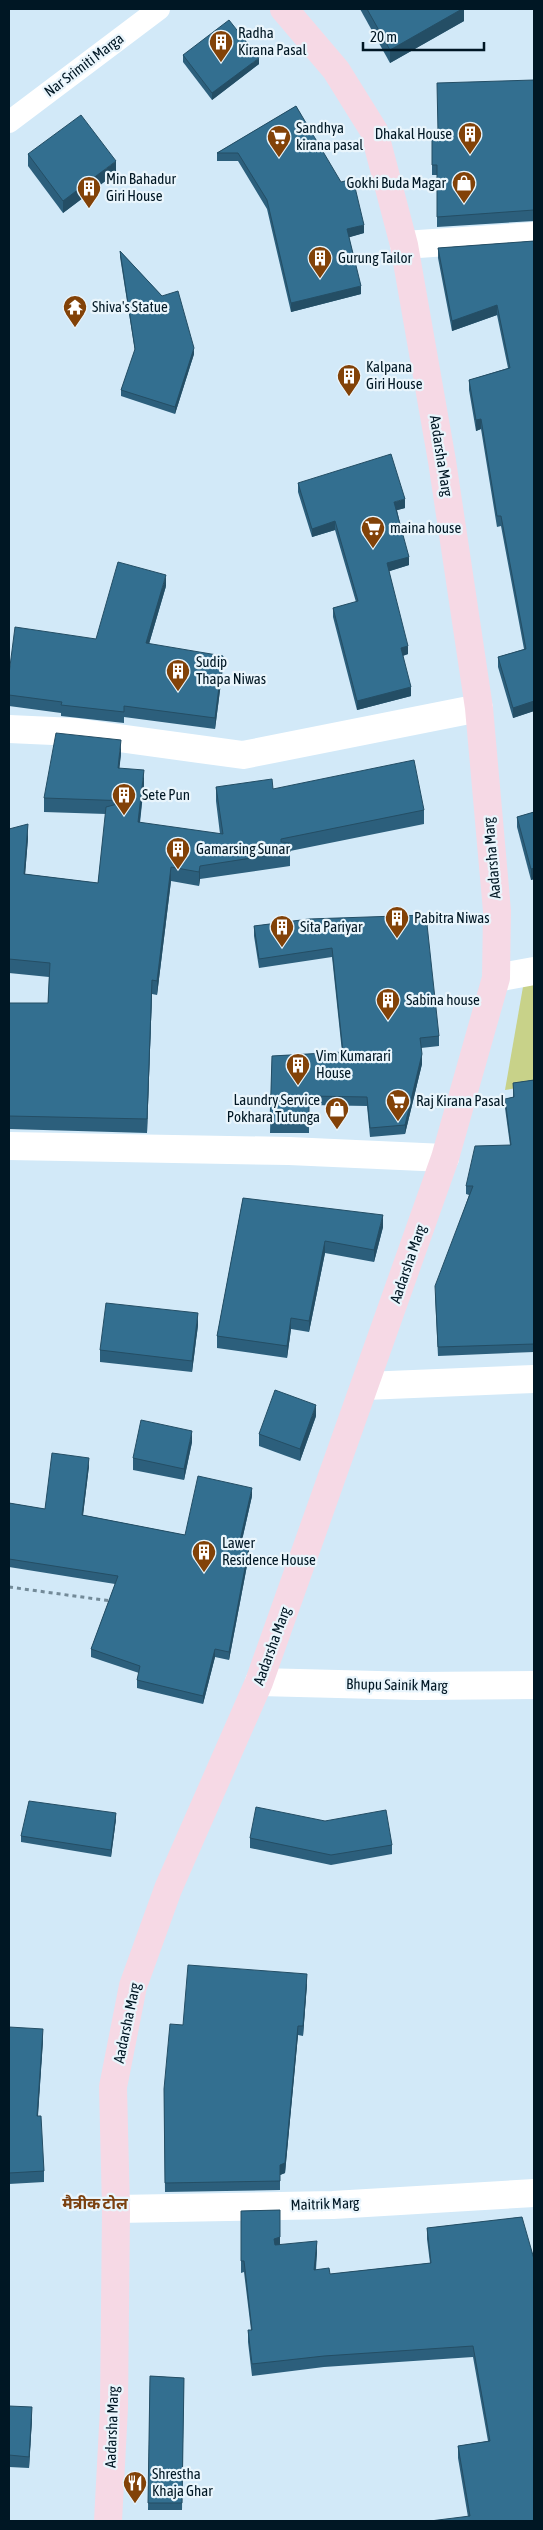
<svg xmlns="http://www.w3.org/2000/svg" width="543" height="2530" font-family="'Asap Condensed','Noto Sans Devanagari',sans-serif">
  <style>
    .green { fill: #c8d289 }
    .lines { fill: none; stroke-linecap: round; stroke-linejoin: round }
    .path { stroke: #738a98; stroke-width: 3; stroke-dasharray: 4 4; stroke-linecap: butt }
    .lane { stroke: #fff; stroke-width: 22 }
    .street { stroke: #fff; stroke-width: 28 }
    .secondary { stroke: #f6d9e5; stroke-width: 28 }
    .wall { fill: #2c5f7c }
    .shaded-wall { fill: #244e65 }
    .building { fill: #336f90; stroke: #244e65 }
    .labels { text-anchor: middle; stroke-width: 4.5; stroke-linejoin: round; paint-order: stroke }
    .poi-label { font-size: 15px; fill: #001724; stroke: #e9f5fc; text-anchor: start }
    .street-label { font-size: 15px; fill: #001724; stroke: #e9f5fc }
    .neighbourhood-label { font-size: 16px; font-weight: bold; fill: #7b400f; stroke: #e9f5fc }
  </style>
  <rect width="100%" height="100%" fill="#d2e9f8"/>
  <path class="green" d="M 534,979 L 534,1085 L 505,1090 L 524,981 Z"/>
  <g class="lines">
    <path class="path" d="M 9,1587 L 111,1601"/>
    <path class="lane" d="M 9,122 L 159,9"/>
    <g class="street">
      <path d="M 404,245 L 534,236"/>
      <path d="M 9,729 L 75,732 L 243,755 L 479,708"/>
      <path d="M 496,978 L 534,971"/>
      <path d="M 9,1146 L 289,1151 L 445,1158"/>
      <path d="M 365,1386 L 534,1379"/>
      <path d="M 259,1682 L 417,1686 L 534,1685"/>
      <path d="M 116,2209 L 333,2205 L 534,2193"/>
    </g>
    <path class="secondary" d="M 108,2521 L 114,2408 L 116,2209 L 113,2087 L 133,1986 L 168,1889 L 259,1682 L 445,1158 L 496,978 L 497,911 L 479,708 L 442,461 L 404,245 L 374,131 L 336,70 L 284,9"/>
  </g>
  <g class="wall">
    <path d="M 360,9 L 464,9 L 464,21 L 390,63 Z"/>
    <path d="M 183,55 L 259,64 L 212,100 L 183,62 Z"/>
    <path d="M 534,80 L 534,221 L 437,227 L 437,175 L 432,175 L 432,132 L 438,132 Z"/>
    <path d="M 296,106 L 364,233 L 349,237 L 361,294 L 291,312 L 267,209 L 238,161 L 217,161 L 217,153 Z"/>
    <path d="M 28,154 L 116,173 L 63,213 L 28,166 Z"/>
    <path d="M 534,241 L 534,711 L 513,718 L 498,667 L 498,657 L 524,649 L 501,526 L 497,527 L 481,429 L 476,431 L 469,390 L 469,380 L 508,368 L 497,315 L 452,331 L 438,258 L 438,248 Z"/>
    <path d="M 120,251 L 162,296 L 194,354 L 175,414 L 121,396 L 121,390 L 135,351 L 120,257 Z"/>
    <path d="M 298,483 L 405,508 L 397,510 L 409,565 L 389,571 L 408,654 L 403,656 L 411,696 L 357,710 L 333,617 L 333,608 L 356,602 L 335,530 L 312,537 L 298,492 Z"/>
    <path d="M 166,586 L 149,644 L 223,667 L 215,729 L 124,717 L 124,723 L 61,716 L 61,713 L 9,706 L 9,674 L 96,639 Z"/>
    <path d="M 121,754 L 119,768 L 144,784 L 140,823 L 220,834 L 216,801 L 216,787 L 273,789 L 424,810 L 424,824 L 290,851 L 290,866 L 200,879 L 199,886 L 171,881 L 157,995 L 152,994 L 147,1133 L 9,1129 L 9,1003 L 48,1003 L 49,977 L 9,973 L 9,829 L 28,838 L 25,874 L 98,883 L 106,814 L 44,812 L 44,798 Z"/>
    <path d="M 534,812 L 534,879 L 531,880 L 517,827 L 517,817 Z"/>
    <path d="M 309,919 L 439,1036 L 439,1046 L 421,1048 L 422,1064 L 405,1134 L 370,1137 L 367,1106 L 309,1105 L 309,1133 L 270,1133 L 272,1056 L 342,1052 L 332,957 L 259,968 L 254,936 L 254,926 Z"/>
    <path d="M 534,1080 L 534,1352 L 438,1356 L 435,1295 L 469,1195 L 466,1194 L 466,1186 L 510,1145 L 505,1108 L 505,1099 L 513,1097 L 513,1083 Z"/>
    <path d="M 243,1198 L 383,1227 L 374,1262 L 325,1253 L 309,1332 L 291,1329 L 287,1358 L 217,1348 L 217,1336 Z"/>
    <path d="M 198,1325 L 192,1372 L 100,1362 L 100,1350 Z"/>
    <path d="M 316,1416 L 300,1461 L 259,1446 L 259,1434 Z"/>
    <path d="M 192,1442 L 184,1480 L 133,1470 L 133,1458 Z"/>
    <path d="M 89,1466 L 83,1515 L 185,1535 L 252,1496 L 241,1545 L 249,1555 L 229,1660 L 215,1657 L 203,1704 L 137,1688 L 137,1680 L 139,1673 L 91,1657 L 91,1649 L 115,1584 L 9,1567 L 9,1503 L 45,1509 Z"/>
    <path d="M 116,1819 L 111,1857 L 21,1842 L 21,1836 Z"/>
    <path d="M 250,1838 L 392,1845 L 392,1854 L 331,1865 L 250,1848 Z"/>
    <path d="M 307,1984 L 303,2036 L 298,2035 L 285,2173 L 280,2175 L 280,2190 L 165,2192 L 164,2089 L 183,2025 Z"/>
    <path d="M 9,2027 L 43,2040 L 38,2116 L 44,2171 L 44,2182 L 9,2184 Z"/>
    <path d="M 280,2210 L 280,2245 L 317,2252 L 316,2270 L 330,2274 L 430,2263 L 427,2239 L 427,2228 L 522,2217 L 534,2521 L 468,2517 L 458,2458 L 458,2446 L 488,2441 L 473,2357 L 324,2367 L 252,2376 L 248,2342 L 248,2330 L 251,2330 L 244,2272 L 241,2273 L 241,2211 Z"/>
    <path d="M 150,2376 L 184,2378 L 182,2510 L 148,2510 Z"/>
    <path d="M 9,2406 L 32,2419 L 29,2468 L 9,2467 Z"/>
  </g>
  <g class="shaded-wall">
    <path d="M 462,9 L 464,9 L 464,21 L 390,63 L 390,50 Z"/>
    <path d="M 259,58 L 259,64 L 212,100 L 212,93 Z"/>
    <path d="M 116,161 L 116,173 L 63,213 L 63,201 Z"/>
    <path d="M 364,225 L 364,233 L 347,238 L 347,229 Z"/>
    <path d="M 361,286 L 361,294 L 291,312 L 291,303 Z"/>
    <path d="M 497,305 L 497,315 L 452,331 L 452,321 Z"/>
    <path d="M 194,348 L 194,354 L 175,414 L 175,407 Z"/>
    <path d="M 481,419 L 481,429 L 476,431 L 476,420 Z"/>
    <path d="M 405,499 L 405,508 L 394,511 L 394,502 Z"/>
    <path d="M 335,521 L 335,530 L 312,537 L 312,529 Z"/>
    <path d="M 409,557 L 409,565 L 387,572 L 387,563 Z"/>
    <path d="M 166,575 L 166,586 L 146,654 L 146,643 Z"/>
    <path d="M 408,646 L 408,654 L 401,656 L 401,648 Z"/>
    <path d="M 223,656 L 223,667 L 215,729 L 215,718 Z"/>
    <path d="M 411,687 L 411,696 L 357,710 L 357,701 Z"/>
    <path d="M 534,701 L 534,711 L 513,718 L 513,708 Z"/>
    <path d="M 121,740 L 121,754 L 118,782 L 118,768 Z"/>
    <path d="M 144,770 L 144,784 L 138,836 L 138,822 Z"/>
    <path d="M 28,824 L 28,838 L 24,888 L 24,874 Z"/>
    <path d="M 200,866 L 200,879 L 199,886 L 199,872 Z"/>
    <path d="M 171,867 L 171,881 L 157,995 L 157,981 Z"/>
    <path d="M 534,868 L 534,879 L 531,880 L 531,869 Z"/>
    <path d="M 152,980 L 152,994 L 147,1133 L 147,1119 Z"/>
    <path d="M 422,1054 L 422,1064 L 405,1134 L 405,1125 Z"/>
    <path d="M 383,1215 L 383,1227 L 374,1262 L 374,1250 Z"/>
    <path d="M 325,1241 L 325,1253 L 309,1332 L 309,1321 Z"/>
    <path d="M 198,1313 L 198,1325 L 192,1372 L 192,1361 Z"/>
    <path d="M 291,1318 L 291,1329 L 287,1358 L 287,1346 Z"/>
    <path d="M 316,1405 L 316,1416 L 300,1461 L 300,1449 Z"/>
    <path d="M 192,1431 L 192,1442 L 184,1480 L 184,1469 Z"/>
    <path d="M 89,1458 L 89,1466 L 82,1523 L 82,1515 Z"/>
    <path d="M 252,1488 L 252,1496 L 239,1553 L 239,1545 Z"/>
    <path d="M 249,1547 L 249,1555 L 229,1660 L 229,1652 Z"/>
    <path d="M 215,1649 L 215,1657 L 203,1704 L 203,1696 Z"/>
    <path d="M 116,1813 L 116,1819 L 111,1857 L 111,1850 Z"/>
    <path d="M 307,1974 L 307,1984 L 303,2036 L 303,2026 Z"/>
    <path d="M 298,2026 L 298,2035 L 285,2173 L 280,2175 L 280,2165 Z"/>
    <path d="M 43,2029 L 43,2040 L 37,2127 L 37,2116 Z"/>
    <path d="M 280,2237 L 280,2248 L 274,2251 L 274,2239 Z"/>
    <path d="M 317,2241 L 317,2252 L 314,2282 L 314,2270 Z"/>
    <path d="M 32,2407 L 32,2419 L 29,2468 L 29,2457 Z"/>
  </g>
  <g class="building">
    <path d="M 367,9 L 462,9 L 390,50 Z"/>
    <path d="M 229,20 L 259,58 L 212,93 L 183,55 Z"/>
    <path d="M 534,80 L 534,210 L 437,217 L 437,165 L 432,165 L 432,132 L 438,132 L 437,83 Z"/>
    <path d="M 296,106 L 341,182 L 353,179 L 364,225 L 347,229 L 361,286 L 291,303 L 267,200 L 238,153 L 217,153 Z"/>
    <path d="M 81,115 L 116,161 L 63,201 L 28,154 Z"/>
    <path d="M 534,241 L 534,701 L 513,708 L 498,657 L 526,649 L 501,516 L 497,516 L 481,419 L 476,420 L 469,380 L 510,368 L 497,305 L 452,321 L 438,248 Z"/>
    <path d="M 120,251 L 162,296 L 178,291 L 194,348 L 175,407 L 121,390 L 135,349 Z"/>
    <path d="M 391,454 L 405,499 L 394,502 L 409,557 L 387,563 L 408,646 L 401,648 L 411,687 L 357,701 L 333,608 L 358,601 L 335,521 L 312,529 L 298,483 Z"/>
    <path d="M 118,562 L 166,575 L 146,643 L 223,656 L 215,718 L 124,706 L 124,712 L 61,705 L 62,702 L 9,695 L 9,674 L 15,627 L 96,639 Z"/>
    <path d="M 56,733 L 121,740 L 118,768 L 144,770 L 138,822 L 223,834 L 216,787 L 272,779 L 273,789 L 414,760 L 424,810 L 281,839 L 281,842 L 290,843 L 290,852 L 200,866 L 199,872 L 171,867 L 157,981 L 152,980 L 147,1119 L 9,1116 L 9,1003 L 48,1003 L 50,963 L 9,959 L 9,829 L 28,824 L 24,874 L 98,883 L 106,807 L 129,801 L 44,798 Z"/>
    <path d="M 534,812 L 534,868 L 531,869 L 517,817 Z"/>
    <path d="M 426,915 L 439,1036 L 420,1038 L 422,1054 L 405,1125 L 370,1128 L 367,1097 L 309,1096 L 309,1124 L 270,1123 L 272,1056 L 343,1052 L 332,948 L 259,959 L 254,926 L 309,919 Z"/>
    <path d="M 534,1080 L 534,1344 L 438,1347 L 435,1286 L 473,1186 L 466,1186 L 475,1146 L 511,1145 L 505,1099 L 514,1097 L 513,1083 Z"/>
    <path d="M 243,1198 L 383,1215 L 374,1250 L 325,1241 L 309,1321 L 291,1318 L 287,1346 L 217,1336 Z"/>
    <path d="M 106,1303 L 198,1313 L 192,1361 L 100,1350 Z"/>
    <path d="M 275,1390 L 316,1405 L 300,1449 L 259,1434 Z"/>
    <path d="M 141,1420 L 192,1431 L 184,1469 L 133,1458 Z"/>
    <path d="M 52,1453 L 89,1458 L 82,1515 L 185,1535 L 198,1476 L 252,1488 L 239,1545 L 249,1547 L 229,1652 L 215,1649 L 203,1696 L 137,1680 L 140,1666 L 91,1649 L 118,1576 L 9,1559 L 9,1503 L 45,1509 Z"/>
    <path d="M 29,1801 L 116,1813 L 111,1850 L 21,1836 Z"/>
    <path d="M 256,1807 L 325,1821 L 386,1810 L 392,1845 L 331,1855 L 250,1838 Z"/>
    <path d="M 188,1965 L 307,1974 L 303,2026 L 298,2026 L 285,2163 L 280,2165 L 280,2181 L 165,2183 L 164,2089 L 170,2024 L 183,2025 Z"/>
    <path d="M 9,2027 L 43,2029 L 37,2116 L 41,2116 L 44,2171 L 9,2173 Z"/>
    <path d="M 280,2210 L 280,2237 L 274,2239 L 275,2245 L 317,2241 L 314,2270 L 329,2268 L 330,2274 L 431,2263 L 427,2228 L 522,2217 L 534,2259 L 534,2521 L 430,2521 L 470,2516 L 458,2446 L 490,2441 L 473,2346 L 324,2356 L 252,2364 L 248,2330 L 252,2330 L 244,2261 L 241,2261 L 241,2211 Z"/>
    <path d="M 150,2376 L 184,2378 L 182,2503 L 148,2503 Z"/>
    <path d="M 9,2406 L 32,2407 L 29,2457 L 9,2455 Z"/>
  </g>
  <defs>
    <g id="building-pin" transform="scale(1.25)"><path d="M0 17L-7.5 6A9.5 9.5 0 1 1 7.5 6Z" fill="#824208" stroke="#e9f5fc"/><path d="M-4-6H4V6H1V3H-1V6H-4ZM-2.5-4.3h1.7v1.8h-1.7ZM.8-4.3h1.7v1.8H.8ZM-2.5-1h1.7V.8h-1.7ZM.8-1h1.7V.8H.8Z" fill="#fff"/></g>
    <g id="supermarket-pin" transform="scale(1.25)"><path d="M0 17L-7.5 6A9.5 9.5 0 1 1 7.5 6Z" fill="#824208" stroke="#e9f5fc"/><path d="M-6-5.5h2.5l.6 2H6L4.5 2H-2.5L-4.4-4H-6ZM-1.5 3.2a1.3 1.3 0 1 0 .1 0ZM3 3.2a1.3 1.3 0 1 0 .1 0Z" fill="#fff"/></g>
    <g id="shop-pin" transform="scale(1.25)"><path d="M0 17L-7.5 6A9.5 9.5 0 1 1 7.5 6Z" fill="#824208" stroke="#e9f5fc"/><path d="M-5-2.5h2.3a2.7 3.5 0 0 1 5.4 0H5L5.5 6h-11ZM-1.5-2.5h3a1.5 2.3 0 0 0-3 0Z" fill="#fff"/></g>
    <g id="temple-pin" transform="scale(1.25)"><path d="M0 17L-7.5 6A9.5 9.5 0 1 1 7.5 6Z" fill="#824208" stroke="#e9f5fc"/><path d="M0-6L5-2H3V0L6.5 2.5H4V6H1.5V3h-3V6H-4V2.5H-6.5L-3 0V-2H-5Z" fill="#fff"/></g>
    <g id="restaurant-pin" transform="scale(1.25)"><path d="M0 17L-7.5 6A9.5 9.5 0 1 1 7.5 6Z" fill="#824208" stroke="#e9f5fc"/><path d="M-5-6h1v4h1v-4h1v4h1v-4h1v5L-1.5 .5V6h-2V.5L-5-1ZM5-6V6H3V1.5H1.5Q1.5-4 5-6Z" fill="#fff"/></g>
  </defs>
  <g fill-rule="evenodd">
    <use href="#building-pin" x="221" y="42"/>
    <use href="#building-pin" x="470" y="134"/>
    <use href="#supermarket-pin" x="279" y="137"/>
    <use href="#shop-pin" x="464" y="183"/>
    <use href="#building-pin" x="89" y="188"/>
    <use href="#building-pin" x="320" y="258"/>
    <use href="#temple-pin" x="75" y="307"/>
    <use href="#building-pin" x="349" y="376"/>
    <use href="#supermarket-pin" x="373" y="528"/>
    <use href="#building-pin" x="178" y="671"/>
    <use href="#building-pin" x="124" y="795"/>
    <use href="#building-pin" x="178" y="849"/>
    <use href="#building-pin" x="397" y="918"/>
    <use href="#building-pin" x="282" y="927"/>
    <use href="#building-pin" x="388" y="1000"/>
    <use href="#building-pin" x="298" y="1065"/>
    <use href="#supermarket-pin" x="398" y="1101"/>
    <use href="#shop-pin" x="337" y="1109"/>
    <use href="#building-pin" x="204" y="1552"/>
    <use href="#restaurant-pin" x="135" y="2483"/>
  </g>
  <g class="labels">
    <g class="poi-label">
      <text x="238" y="38">Radha<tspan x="238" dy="17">Kirana Pasal</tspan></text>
      <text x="296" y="133">Sandhya<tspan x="296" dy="17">kirana pasal</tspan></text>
      <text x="452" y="139" text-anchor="end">Dhakal House</text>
      <text x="106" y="184">Min Bahadur<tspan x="106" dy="17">Giri House</tspan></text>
      <text x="446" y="188" text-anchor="end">Gokhi Buda Magar</text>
      <text x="338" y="263">Gurung Tailor</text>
      <text x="92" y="312">Shiva's Statue</text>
      <text x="366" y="372">Kalpana<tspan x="366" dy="17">Giri House</tspan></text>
      <text x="390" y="533">maina house</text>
      <text x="196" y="667">Sudip<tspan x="196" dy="17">Thapa Niwas</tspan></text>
      <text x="142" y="800">Sete Pun</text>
      <text x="196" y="854">Gamarsing Sunar</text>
      <text x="414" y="923">Pabitra Niwas</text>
      <text x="300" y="932">Sita Pariyar</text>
      <text x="406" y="1005">Sabina house</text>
      <text x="316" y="1061">Vim Kumarari<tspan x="316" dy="17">House</tspan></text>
      <text x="320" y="1105" text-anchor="end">Laundry Service<tspan x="320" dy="17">Pokhara Tutunga</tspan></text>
      <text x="416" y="1106">Raj Kirana Pasal</text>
      <text x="222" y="1548">Lawer<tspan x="222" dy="17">Residence House</tspan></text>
      <text x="152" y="2479">Shrestha<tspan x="152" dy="17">Khaja Ghar</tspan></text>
    </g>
    <g class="street-label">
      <text transform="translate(84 65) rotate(-37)" y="5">Nar Srimiti Marga</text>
      <text transform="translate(441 456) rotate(81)" y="5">Aadarsha Marg</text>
      <text transform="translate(492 858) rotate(-95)" y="5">Aadarsha Marg</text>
      <text transform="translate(408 1264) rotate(-71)" y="5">Aadarsha Marg</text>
      <text transform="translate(272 1646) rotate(-70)" y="5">Aadarsha Marg</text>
      <text transform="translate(397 1685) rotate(1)" y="5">Bhupu Sainik Marg</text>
      <text transform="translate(127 2023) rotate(-78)" y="5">Aadarsha Marg</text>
      <text transform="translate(325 2204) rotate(-2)" y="5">Maitrik Marg</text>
      <text transform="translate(112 2427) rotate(-88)" y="5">Aadarsha Marg</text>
    </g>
    <g class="neighbourhood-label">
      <text x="95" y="2209">मैत्रीक टोल</text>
    </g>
  </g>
  <rect width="543" height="2530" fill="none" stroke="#001724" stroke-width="20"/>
  <path d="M363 42v8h121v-8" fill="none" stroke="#001724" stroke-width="2.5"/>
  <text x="370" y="42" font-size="15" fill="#001724" stroke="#e9f5fc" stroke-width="4" paint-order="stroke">20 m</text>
</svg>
